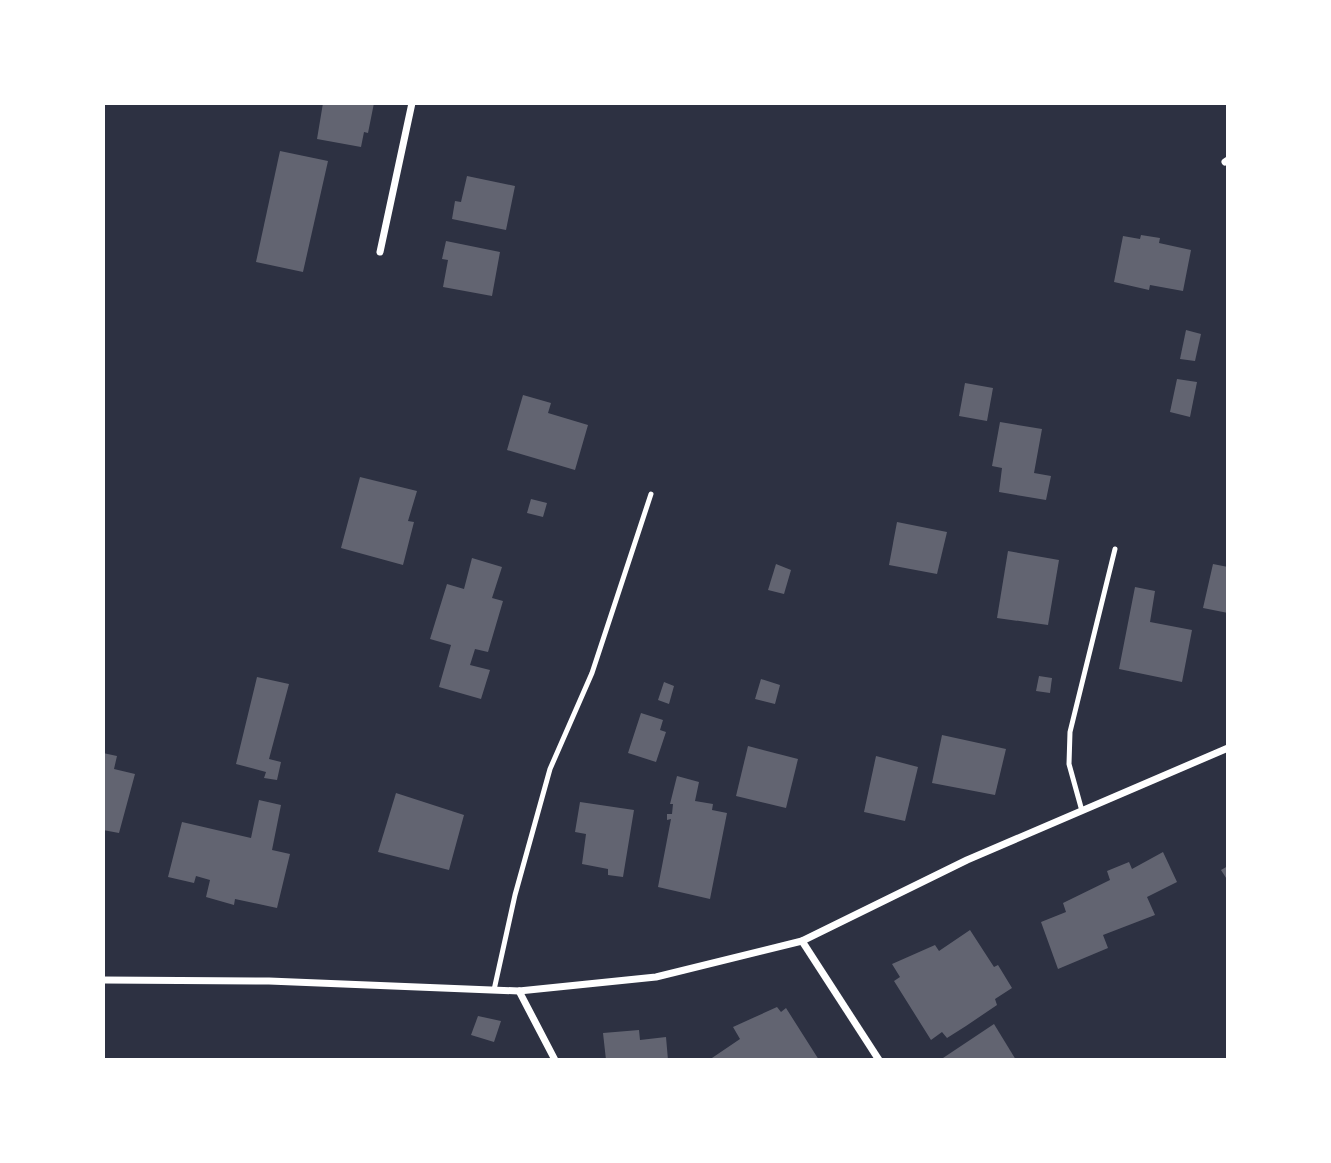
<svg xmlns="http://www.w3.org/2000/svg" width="1331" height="1163" font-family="Lora,serif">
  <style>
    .building { fill: #626471 }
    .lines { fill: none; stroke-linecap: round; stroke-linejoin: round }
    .service { stroke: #fff; stroke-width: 5 }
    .minor { stroke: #fff; stroke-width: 7 }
  </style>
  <rect width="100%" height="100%" fill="#2d3142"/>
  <g class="building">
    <path d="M 323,103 L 374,103 L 368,133 L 364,132 L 361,147 L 317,139 Z"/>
    <path d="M 280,151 L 328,161 L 303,272 L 256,262 Z"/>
    <path d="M 467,176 L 515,186 L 506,230 L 452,219 L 455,201 L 461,202 Z"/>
    <path d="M 1141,235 L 1160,238 L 1159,243 L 1191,250 L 1183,291 L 1150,285 L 1149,290 L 1114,282 L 1123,236 L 1140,239 Z"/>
    <path d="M 446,241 L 500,252 L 492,296 L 443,287 L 448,260 L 442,259 Z"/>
    <path d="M 1186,330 L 1201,334 L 1195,361 L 1180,359 Z"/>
    <path d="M 1177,379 L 1197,382 L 1190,417 L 1170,412 Z"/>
    <path d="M 965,383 L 993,388 L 987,421 L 959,416 Z"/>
    <path d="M 523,395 L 551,403 L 548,413 L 588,425 L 575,470 L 507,450 Z"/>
    <path d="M 1000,422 L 1042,429 L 1034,473 L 1051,476 L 1046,500 L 999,492 L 1002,468 L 992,466 Z"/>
    <path d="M 360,477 L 417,491 L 408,521 L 414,522 L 403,565 L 341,548 Z"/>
    <path d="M 531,499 L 547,503 L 543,517 L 527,513 Z"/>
    <path d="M 897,522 L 947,532 L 937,574 L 889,565 Z"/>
    <path d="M 1008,551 L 1059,560 L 1048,625 L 997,618 Z"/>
    <path d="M 472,558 L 502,567 L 492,598 L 503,601 L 488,652 L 475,649 L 470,665 L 490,670 L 481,699 L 439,687 L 451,645 L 430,639 L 447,584 L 464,589 Z"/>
    <path d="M 776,564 L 791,570 L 784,594 L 768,590 Z"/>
    <path d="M 1213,564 L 1228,567 L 1228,613 L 1203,608 Z"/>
    <path d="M 1135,587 L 1155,591 L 1150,622 L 1192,630 L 1182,682 L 1119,669 Z"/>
    <path d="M 1039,676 L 1052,678 L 1050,693 L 1036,691 Z"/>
    <path d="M 257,677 L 289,684 L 269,759 L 281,762 L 277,780 L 264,778 L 266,772 L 236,764 Z"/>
    <path d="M 761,679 L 780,685 L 775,704 L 755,699 Z"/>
    <path d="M 664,682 L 674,686 L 669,704 L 658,700 Z"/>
    <path d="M 641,713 L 663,720 L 660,730 L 666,732 L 656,762 L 628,753 Z"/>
    <path d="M 942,735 L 1006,749 L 995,795 L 932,783 Z"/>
    <path d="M 748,746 L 798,759 L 786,808 L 736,796 Z"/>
    <path d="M 103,753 L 117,756 L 114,769 L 135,774 L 119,833 L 103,830 Z"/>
    <path d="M 876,756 L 918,767 L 905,821 L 864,812 Z"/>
    <path d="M 677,776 L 699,782 L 695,801 L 713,804 L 712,810 L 727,813 L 710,899 L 658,887 L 671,819 L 667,820 L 667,814 L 672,814 L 673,804 L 670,804 Z"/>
    <path d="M 396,793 L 464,815 L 449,870 L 378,852 Z"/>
    <path d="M 259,800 L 281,805 L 272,850 L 290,854 L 277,908 L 235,899 L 234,905 L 206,897 L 210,880 L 196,876 L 194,883 L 168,877 L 182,822 L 251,838 Z"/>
    <path d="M 580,802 L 634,810 L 623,877 L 608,875 L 608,869 L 582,864 L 586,834 L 575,832 Z"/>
    <path d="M 1163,852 L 1177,882 L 1147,897 L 1155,915 L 1103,935 L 1108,948 L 1058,969 L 1041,922 L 1066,912 L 1063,903 L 1110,880 L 1107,871 L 1129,862 L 1132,869 Z"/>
    <path d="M 1228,866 L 1228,881 L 1221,870 Z"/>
    <path d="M 970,930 L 994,967 L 998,965 L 1012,988 L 995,999 L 997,1005 L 966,1026 L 947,1038 L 942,1032 L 931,1040 L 894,981 L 900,977 L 892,964 L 935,945 L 939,951 Z"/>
    <path d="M 777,1007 L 781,1012 L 786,1008 L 819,1060 L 709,1060 L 740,1039 L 733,1027 Z"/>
    <path d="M 478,1016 L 501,1021 L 494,1042 L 471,1035 Z"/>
    <path d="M 994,1024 L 1016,1060 L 944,1060 L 943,1058 Z"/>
    <path d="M 639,1030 L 640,1040 L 666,1037 L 668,1060 L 606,1060 L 603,1033 Z"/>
  </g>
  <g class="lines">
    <g class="service">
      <path d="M 1082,811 L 1069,764 L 1070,732 L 1115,549"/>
      <path d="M 494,990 L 515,895 L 550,769 L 592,673 L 651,494"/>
    </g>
    <g class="minor">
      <path d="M 1225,162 L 1228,160"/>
      <path d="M 380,252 L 412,103"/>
      <path d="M 802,941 L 879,1060"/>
      <path d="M 103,980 L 269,981 L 519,991 L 656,977 L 802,941 L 967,860 L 1228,748"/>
      <path d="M 519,991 L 555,1060"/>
    </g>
  </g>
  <rect width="1331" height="1163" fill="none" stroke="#ffffff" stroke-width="210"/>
</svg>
